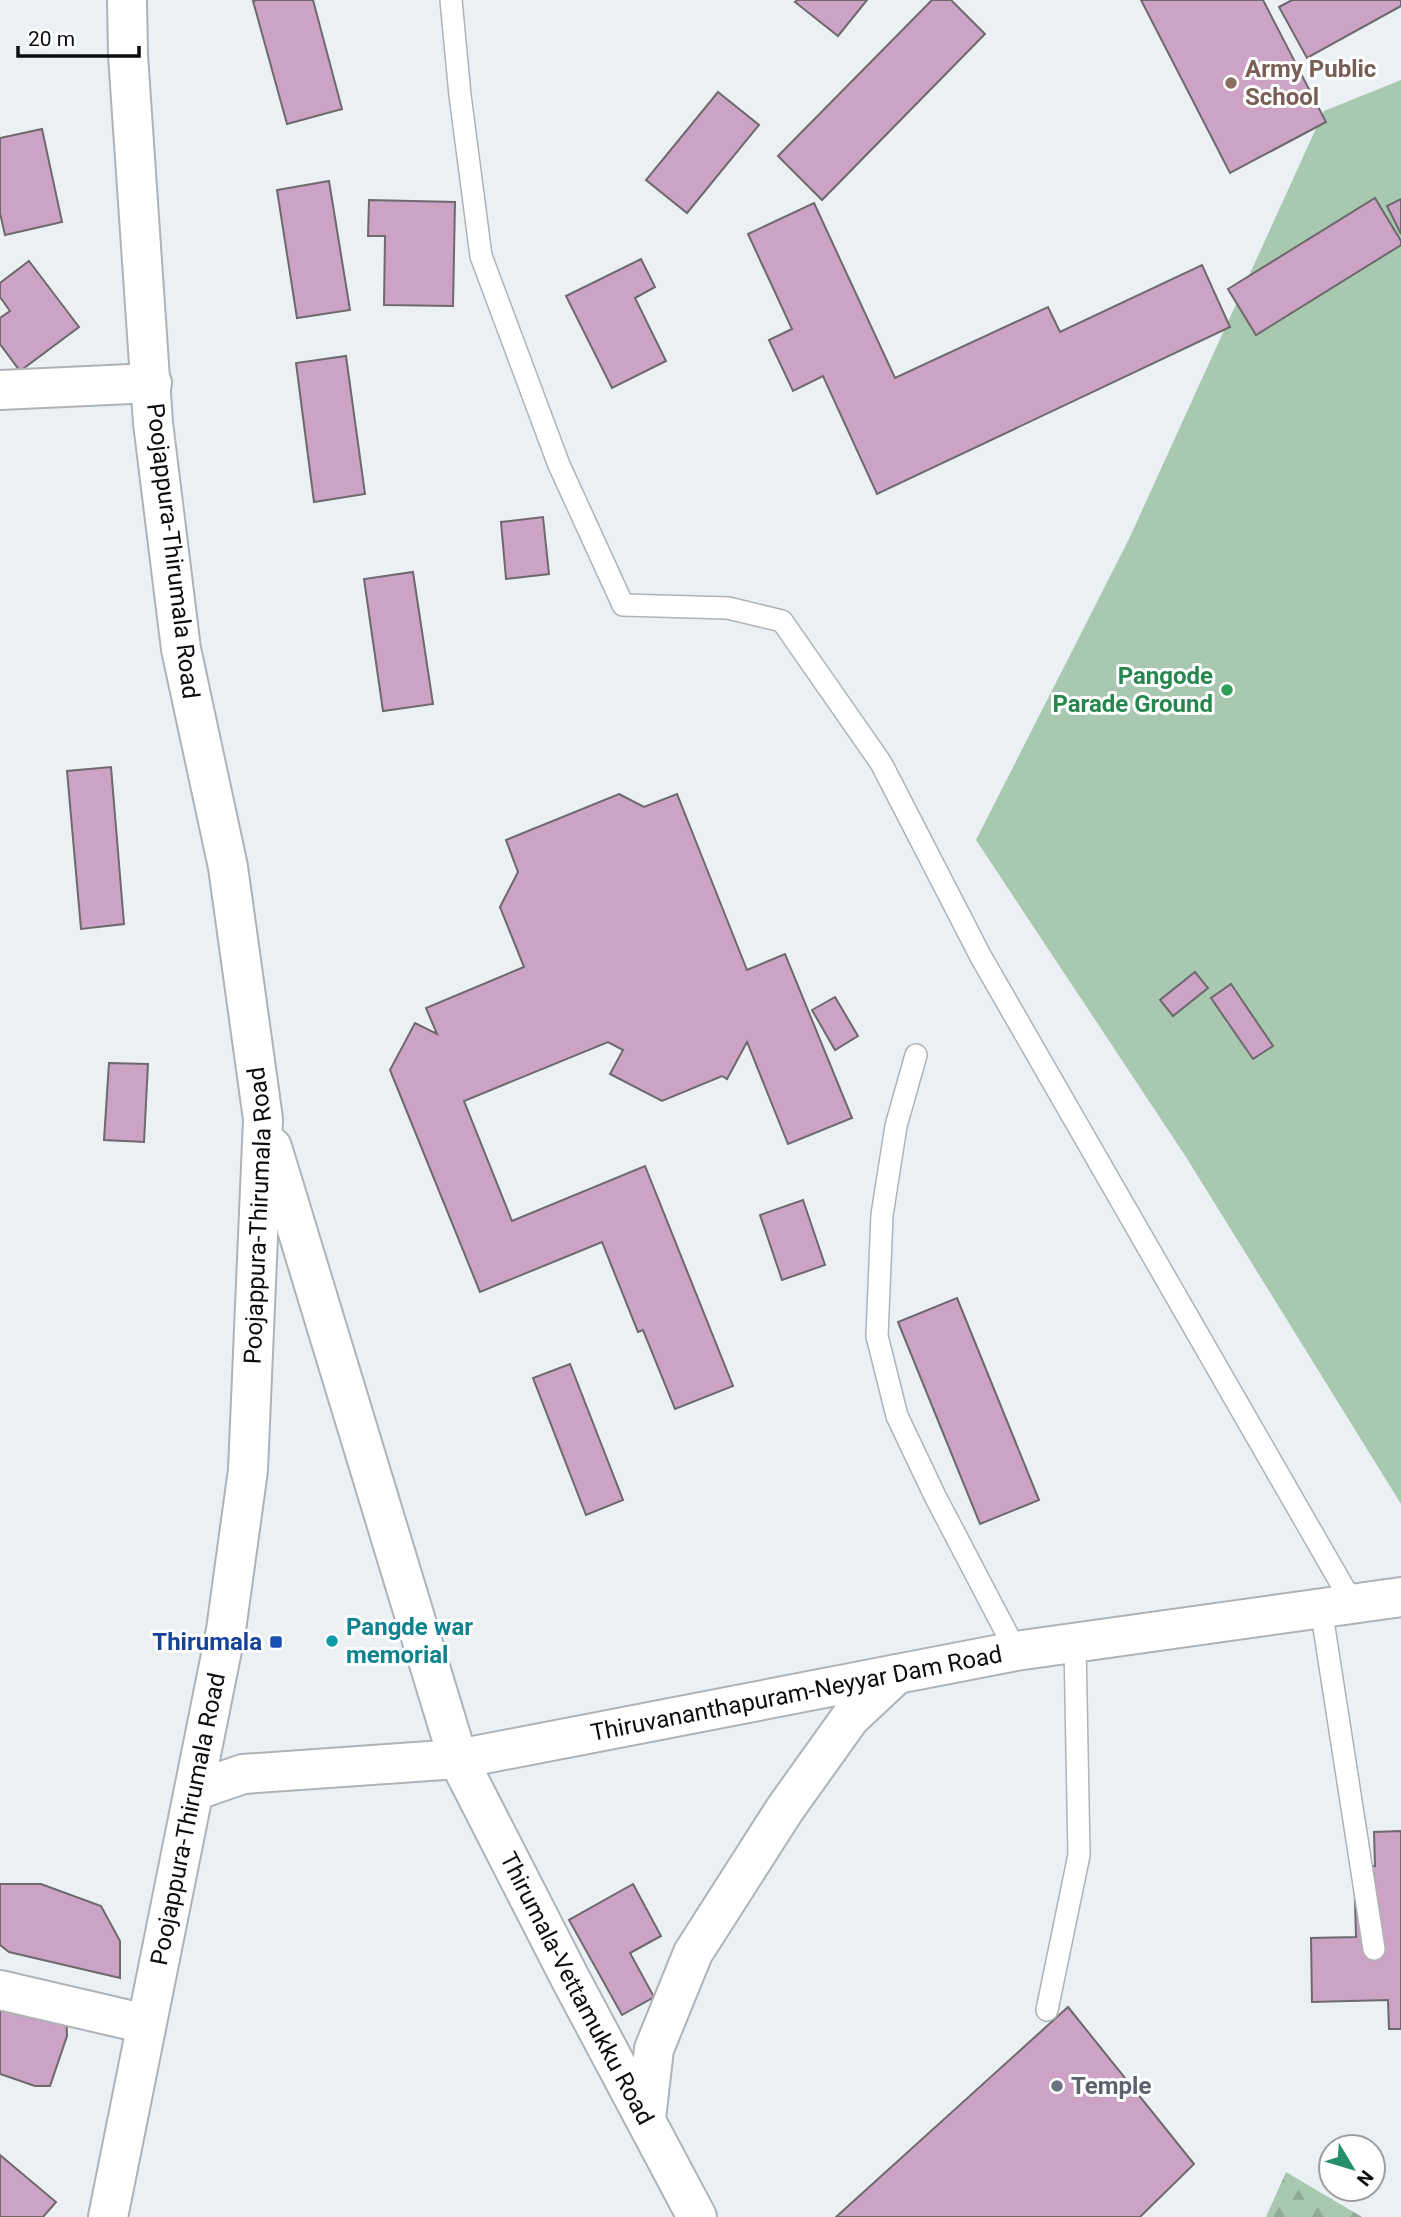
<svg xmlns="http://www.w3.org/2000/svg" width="1401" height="2217" font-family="Roboto,sans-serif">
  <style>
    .forest { fill: url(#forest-firs) }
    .park { fill: #a8c8af }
    .building { fill: #cca3c4; stroke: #6d696c; stroke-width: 2 }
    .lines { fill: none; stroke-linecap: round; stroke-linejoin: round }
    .lane-casing { stroke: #aeb3b7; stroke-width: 24 }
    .street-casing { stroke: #aeb3b7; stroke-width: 42 }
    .secondary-casing { stroke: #aeb3b7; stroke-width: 42 }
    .lane { stroke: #fff; stroke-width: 21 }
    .street { stroke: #fff; stroke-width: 38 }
    .secondary { stroke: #fff; stroke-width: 38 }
    .education-dot { fill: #8d6e63; stroke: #fff; stroke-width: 2.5 }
    .leisure-dot { fill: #2e9e5b; stroke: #fff; stroke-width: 2.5 }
    .culture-dot { fill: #0f9aa8; stroke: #fff; stroke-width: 2.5 }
    .transit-dot { fill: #1a4fb4; stroke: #fff; stroke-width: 2.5 }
    .worship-dot { fill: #6b7280; stroke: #fff; stroke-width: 2.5 }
    .labels { text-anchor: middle; stroke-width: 6; stroke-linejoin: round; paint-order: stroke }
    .education-label { font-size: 24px; font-weight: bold; fill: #785e54; stroke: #fff; text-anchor: start }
    .street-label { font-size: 24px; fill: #0a0c0d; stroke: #fff }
    .leisure-label { font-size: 24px; font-weight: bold; fill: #27864d; stroke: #fff; text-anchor: end }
    .culture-label { font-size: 24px; font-weight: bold; fill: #0d838f; stroke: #fff; text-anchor: start }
    .transit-label { font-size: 24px; font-weight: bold; fill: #164399; stroke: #fff; text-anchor: end }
    .worship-label { font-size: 24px; font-weight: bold; fill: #5b616d; stroke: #fff; text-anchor: start }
  </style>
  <defs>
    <pattern id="forest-firs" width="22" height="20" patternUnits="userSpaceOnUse" patternTransform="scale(1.75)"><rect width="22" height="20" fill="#a8c8af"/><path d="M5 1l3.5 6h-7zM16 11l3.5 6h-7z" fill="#8fab95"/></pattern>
  </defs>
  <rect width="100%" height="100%" fill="#ebf0f4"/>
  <path class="forest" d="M 1286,2172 L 1362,2217 L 1266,2217 Z"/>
  <path class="park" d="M 1401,80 L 1401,1504 L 1186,1157 L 976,840 L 1129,539 L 1324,111 Z"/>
  <g class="building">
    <path d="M 257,0 L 313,0 L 342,109 L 287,124 L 253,1 Z"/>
    <path d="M 797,0 L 867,0 L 838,36 L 795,2 Z"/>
    <path d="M 932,0 L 951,0 L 985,34 L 822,200 L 778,156 Z"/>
    <path d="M 1141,0 L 1263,0 L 1326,122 L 1230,173 Z"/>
    <path d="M 1292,0 L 1401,0 L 1401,6 L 1307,58 L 1279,7 Z"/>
    <path d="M 718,92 L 759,125 L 687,213 L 646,180 Z"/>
    <path d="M 42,129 L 62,222 L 5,235 L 0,213 L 0,138 Z"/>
    <path d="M 329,181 L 350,310 L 297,318 L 277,190 Z"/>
    <path d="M 1375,198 L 1401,241 L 1401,245 L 1256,335 L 1228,289 Z"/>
    <path d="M 1401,199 L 1401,234 L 1387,206 Z"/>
    <path d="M 369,200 L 455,202 L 453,306 L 384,305 L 385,236 L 368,236 Z"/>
    <path d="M 814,203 L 895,378 L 1048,307 L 1060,332 L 1202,265 L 1230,327 L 877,494 L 823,376 L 793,391 L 769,340 L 792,329 L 748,234 Z"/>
    <path d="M 641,259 L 655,287 L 635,298 L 666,361 L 612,388 L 566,296 Z"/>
    <path d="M 29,261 L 79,327 L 20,371 L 0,344 L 0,318 L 10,311 L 0,297 L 0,283 Z"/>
    <path d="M 346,356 L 365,494 L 314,502 L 296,363 Z"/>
    <path d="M 543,517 L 549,574 L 506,579 L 501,522 Z"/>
    <path d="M 413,572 L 433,704 L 383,711 L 364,579 Z"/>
    <path d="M 111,767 L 124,924 L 81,929 L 67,771 Z"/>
    <path d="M 619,794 L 644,807 L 677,794 L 747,970 L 785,954 L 852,1118 L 788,1144 L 747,1042 L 727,1079 L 722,1076 L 662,1101 L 610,1074 L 623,1050 L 608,1042 L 464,1101 L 512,1221 L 645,1166 L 733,1386 L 675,1409 L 643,1330 L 638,1332 L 602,1242 L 480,1292 L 390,1070 L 415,1023 L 437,1034 L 426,1008 L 524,967 L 500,907 L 518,872 L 506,840 Z"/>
    <path d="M 1195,972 L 1208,988 L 1173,1016 L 1160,1000 Z"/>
    <path d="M 1231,984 L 1273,1046 L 1253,1059 L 1211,998 Z"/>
    <path d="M 835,997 L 858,1036 L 835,1050 L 812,1010 Z"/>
    <path d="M 109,1063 L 148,1064 L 144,1142 L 104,1140 Z"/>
    <path d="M 803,1200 L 825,1265 L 782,1280 L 760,1215 Z"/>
    <path d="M 957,1298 L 1039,1500 L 980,1524 L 898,1322 Z"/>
    <path d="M 570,1364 L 623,1500 L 586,1515 L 533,1378 Z"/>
    <path d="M 1401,1831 L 1401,2029 L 1389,2029 L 1388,2000 L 1312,2002 L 1311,1938 L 1356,1937 L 1354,1867 L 1375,1866 L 1374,1832 Z"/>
    <path d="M 0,1884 L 41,1884 L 101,1906 L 120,1941 L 120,1978 L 9,1952 L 0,1945 Z"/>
    <path d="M 633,1884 L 661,1936 L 630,1953 L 654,1997 L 622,2015 L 569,1920 Z"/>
    <path d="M 0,1981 L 66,2004 L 67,2036 L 50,2086 L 35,2086 L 0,2074 Z"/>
    <path d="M 1068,2007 L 1194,2164 L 1140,2217 L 836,2217 Z"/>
    <path d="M 0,2155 L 56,2202 L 43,2217 L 0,2217 Z"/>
  </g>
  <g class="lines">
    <g class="lane-casing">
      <g id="lane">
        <path d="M 451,0 L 460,95 L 481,256 L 559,465 L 623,605 L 728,608 L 782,621 L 881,763 L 981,957 L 1353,1604"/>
        <path d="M 916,1055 L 896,1126 L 882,1215 L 877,1336 L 897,1416 L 935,1496 L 1016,1651"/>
        <path d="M 1321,1608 L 1374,1949"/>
        <path d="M 1047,2010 L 1079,1855 L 1075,1644"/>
      </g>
    </g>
    <g class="street-casing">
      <g id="street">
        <path d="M 0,390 L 152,383"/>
        <path d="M 0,1990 L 146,2024"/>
      </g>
    </g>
    <g class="secondary-casing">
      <g id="secondary">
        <path id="s1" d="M 272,1147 L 458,1759 L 570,1978 L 697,2217"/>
        <path id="s2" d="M 194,1791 L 243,1774 L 458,1759 L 1016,1651 L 1401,1597"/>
        <path d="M 646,2118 L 654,2049 L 693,1953 L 785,1809 L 850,1718 L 897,1674"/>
        <path id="s3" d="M 108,2217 L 226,1630 L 248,1470 L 263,1119 L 228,867 L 181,649 L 153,423 L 128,55 L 127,0"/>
      </g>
    </g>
    <use href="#lane" class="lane"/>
    <use href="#street" class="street"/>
    <use href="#secondary" class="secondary"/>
  </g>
  <circle class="education-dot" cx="1231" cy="83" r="7"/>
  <circle class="leisure-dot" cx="1227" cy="690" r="7"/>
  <circle class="culture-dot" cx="332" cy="1641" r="7"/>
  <rect class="transit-dot" x="269" y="1635" width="14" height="14" rx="3.5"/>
  <circle class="worship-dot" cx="1057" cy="2086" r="7"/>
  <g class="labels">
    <g class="education-label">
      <text x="1245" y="77">Army Public<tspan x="1245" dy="28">School</tspan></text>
    </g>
    <g class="street-label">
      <text transform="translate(173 551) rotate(83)" y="8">Poojappura-Thirumala Road</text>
      <text dy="8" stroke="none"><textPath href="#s3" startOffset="1015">Poojappura-Thirumala Road</textPath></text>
      <text dy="8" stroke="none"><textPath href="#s2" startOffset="612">Thiruvananthapuram-Neyyar Dam Road</textPath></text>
      <text dy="8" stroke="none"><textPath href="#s3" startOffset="406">Poojappura-Thirumala Road</textPath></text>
      <text dy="8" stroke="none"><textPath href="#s1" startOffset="898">Thirumala-Vettamukku Road</textPath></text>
    </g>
    <g class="leisure-label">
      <text x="1213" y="684">Pangode<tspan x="1213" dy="28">Parade Ground</tspan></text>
    </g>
    <g class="culture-label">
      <text x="346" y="1635">Pangde war<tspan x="346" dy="28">memorial</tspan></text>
    </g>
    <g class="transit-label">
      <text x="262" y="1650">Thirumala</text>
    </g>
    <g class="worship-label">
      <text x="1071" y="2094">Temple</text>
    </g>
  </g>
  <g transform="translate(1352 2168) rotate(128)"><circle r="33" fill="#ffffff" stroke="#9d9e9e" stroke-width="2"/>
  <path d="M0-5L12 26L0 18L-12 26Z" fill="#258e6c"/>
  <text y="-10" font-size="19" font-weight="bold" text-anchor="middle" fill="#0a0c0d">N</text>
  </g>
  <path d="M18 46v10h121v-10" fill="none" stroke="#0a0c0d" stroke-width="3.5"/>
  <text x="28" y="46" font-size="21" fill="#0a0c0d" stroke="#ffffff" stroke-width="5" paint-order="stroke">20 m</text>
</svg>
